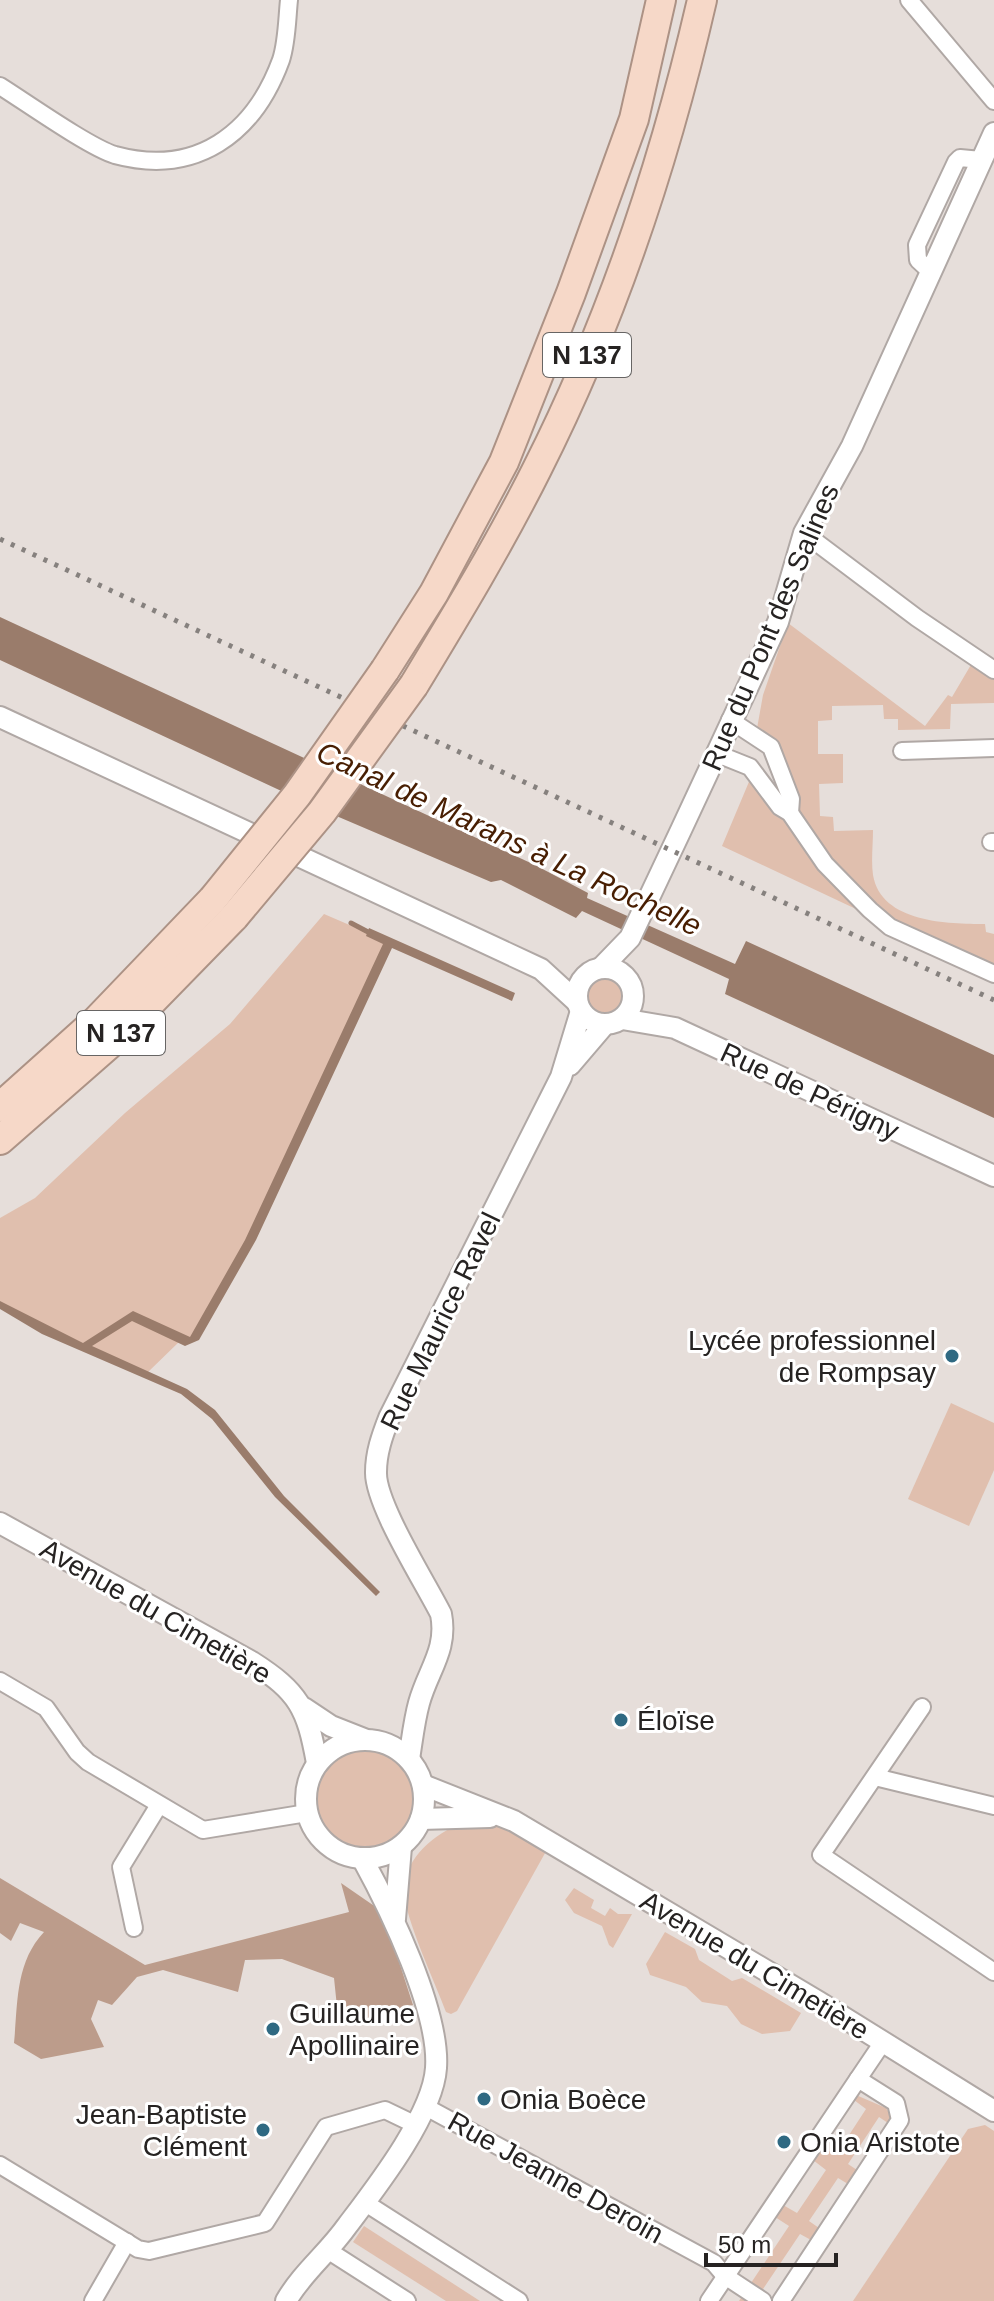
<svg xmlns="http://www.w3.org/2000/svg" width="994" height="2301" font-family="Helvetica,sans-serif">
  <style>
    .green { fill: #e0bfae }
    .forest { fill: #bc9c8b }
    .water { fill: #9a7c6b }
    .lines { fill: none; stroke-linecap: round; stroke-linejoin: round }
    .stream { stroke: #9a7c6b; stroke-width: 5 }
    .minor-casing { stroke: #b0a8a5; stroke-width: 20 }
    .tertiary-casing { stroke: #b0a8a5; stroke-width: 24 }
    .trunk-casing { stroke: #ac9285; stroke-width: 32 }
    .minor { stroke: #fff; stroke-width: 16 }
    .tertiary { stroke: #fff; stroke-width: 20 }
    .trunk { stroke: #f6d8c8; stroke-width: 28 }
    .rail { stroke: #86817e; stroke-width: 5; stroke-dasharray: 4 8; stroke-linecap: butt }
    .trunk-bridge-casing { stroke: #ac9285; stroke-width: 32; stroke-linecap: butt }
    .trunk-bridge { stroke: #f6d8c8; stroke-width: 28 }
    .poi-dot { fill: #2f6982; stroke: #fff; stroke-width: 3 }
    .labels { text-anchor: middle; stroke-width: 6; stroke-linejoin: round; paint-order: stroke }
    .shield { fill: #fff; stroke: #676564; stroke-width: 2 }
    .shield-label { font-size: 26px; font-weight: bold; fill: #262322 }
    .street-label { font-size: 28px; fill: #262322; stroke: #fff }
    .poi-label { font-size: 28px; fill: #262322; stroke: #fff; text-anchor: start }
    .water-label { font-size: 30px; font-style: italic; fill: #481e02; stroke: #fff }
  </style>
  <rect width="100%" height="100%" fill="#e6deda"/>
  <g class="green">
    <path d="M 788,623 L 925,726 L 948,695 L 952,697 L 975,658 L 994,670 L 994,703 L 951,704 L 950,729 L 898,730 L 898,719 L 884,719 L 883,705 L 832,706 L 832,720 L 818,721 L 818,754 L 843,754 L 843,783 L 819,784 L 820,816 L 833,817 L 834,831 L 873,830 C 873,845 871,861 873,875 C 881,923 949,924 985,924 L 986,932 L 994,934 L 994,974 L 722,846 L 751,777 L 780,807 L 791,799 L 756,734 L 763,695 Z"/>
    <path d="M 324,914 L 389,942 L 249,1243 L 195,1337 L 181,1340 L 146,1374 L 104,1359 L 0,1305 L 0,1218 L 35,1198 L 125,1113 L 230,1024 Z"/>
    <circle cx="604" cy="997" r="22"/>
    <path d="M 951,1403 L 994,1423 L 994,1470 L 969,1526 L 908,1499 Z"/>
    <circle cx="366" cy="1799" r="49"/>
    <path d="M 462,1823 L 512,1824 L 549,1846 L 457,2011 L 451,2014 L 446,2012 C 436,1984 403,1915 404,1889 C 406,1856 435,1834 462,1823 Z"/>
    <path d="M 574,1888 L 594,1900 L 591,1908 L 605,1916 L 610,1908 L 618,1914 L 632,1914 L 613,1948 L 609,1945 L 602,1926 L 574,1913 L 565,1900 Z"/>
    <path d="M 665,1932 L 695,1949 L 699,1960 L 732,1981 L 742,1978 L 801,2013 L 790,2031 L 762,2034 L 741,2024 L 727,2006 L 702,2002 L 686,1987 L 650,1975 L 646,1964 Z"/>
    <path d="M 856,2095 L 886,2108 L 894,2120 L 891,2125 L 879,2117 L 848,2164 L 857,2170 L 848,2184 L 838,2178 L 809,2221 L 819,2228 L 811,2240 L 800,2234 L 755,2301 L 739,2301 L 789,2226 L 775,2217 L 783,2205 L 797,2213 L 826,2170 L 813,2160 L 822,2147 L 836,2155 L 866,2109 L 854,2100 Z"/>
    <path d="M 985,2125 L 994,2131 L 994,2301 L 853,2301 L 968,2129 Z"/>
    <path d="M 364,2226 L 480,2301 L 446,2301 L 353,2242 Z"/>
  </g>
  <path class="forest" d="M 0,1878 L 145,1965 L 349,1912 L 341,1883 L 383,1912 L 413,2005 L 339,2026 L 334,1978 L 282,1959 L 245,1960 L 238,1992 L 163,1970 L 137,1977 L 112,2005 L 98,2000 L 91,2019 L 104,2047 L 41,2059 L 14,2043 C 18,2003 15,1963 44,1932 L 20,1923 L 11,1941 L 0,1933 Z"/>
  <g class="water">
    <path d="M 0,617 L 535,865 L 588,893 L 587,898 L 735,964 L 746,941 L 994,1055 L 994,1118 L 725,994 L 729,979 L 582,911 L 576,918 L 501,880 L 491,882 L 320,809 L 0,660 Z"/>
    <path d="M 369,928 L 515,993 L 512,1001 L 392,948 L 256,1240 L 199,1340 L 185,1346 L 132,1321 L 92,1346 L 187,1389 L 215,1410 L 284,1496 L 380,1592 L 376,1596 L 275,1497 L 212,1419 L 181,1394 L 42,1334 L 0,1309 L 0,1301 L 83,1343 L 133,1311 L 190,1337 L 245,1240 L 383,944 L 366,936 Z"/>
  </g>
  <g class="lines">
    <path class="stream" d="M 351,923 L 370,933"/>
    <g class="minor-casing">
      <g id="minor">
        <path d="M 909,0 L 994,101"/>
        <path d="M 0,86 C 27,103 89,147 115,155 C 196,177 254,134 281,60 C 287,42 287,19 289,0"/>
        <path d="M 931,272 L 918,260 L 917,245 L 956,162 L 960,158 L 981,160"/>
        <path d="M 804,533 L 917,618 L 994,670"/>
        <path d="M 730,720 L 771,747 L 791,799 L 790,813"/>
        <path d="M 902,751 L 994,748"/>
        <path d="M 715,753 L 750,767 L 780,807 L 790,813 L 825,864 L 870,910 L 890,927 L 994,974"/>
        <path d="M 991,842 L 994,842"/>
        <path d="M 0,1681 L 46,1708 L 77,1752 L 88,1762 L 203,1830 L 307,1813"/>
        <path d="M 922,1707 L 821,1855 L 994,1972"/>
        <path d="M 875,1777 L 994,1806"/>
        <path d="M 134,1928 L 121,1867 L 159,1805"/>
        <path d="M 858,2079 L 883,2042"/>
        <path d="M 424,2106 L 714,2263 L 725,2276 L 763,2301"/>
        <path d="M 0,2165 L 138,2249 L 149,2251 L 265,2223 L 326,2127 L 385,2110 L 414,2124"/>
        <path d="M 364,2202 L 519,2301"/>
        <path d="M 329,2251 L 407,2301"/>
        <path d="M 93,2301 L 127,2242"/>
        <path d="M 709,2301 L 858,2079 L 896,2103 L 900,2120 L 781,2301"/>
      </g>
    </g>
    <g class="tertiary-casing">
      <g id="tertiary">
        <path d="M 0,717 L 541,969 L 577,1002"/>
        <path d="M 601,968 L 630,938 L 681,830 L 778,622 L 804,533 L 852,446 L 994,133"/>
        <circle cx="605" cy="996" r="28"/>
        <path d="M 622,1019 L 675,1028 L 994,1176"/>
        <path d="M 570,1065 L 605,1024"/>
        <path d="M 0,1523 L 252,1662 C 299,1692 307,1708 317,1763"/>
        <path d="M 304,1708 L 331,1726 L 364,1739"/>
        <circle cx="365" cy="1799" r="59"/>
        <path d="M 409,1759 C 412,1741 414,1721 419,1703 C 428,1670 448,1650 441,1614 C 425,1582 375,1504 376,1472 C 376,1453 382,1436 389,1418 L 561,1077 L 581,1011"/>
        <path d="M 423,1785 L 514,1821 L 819,2002 L 994,2111"/>
        <path d="M 421,1819 L 490,1817"/>
        <path d="M 395,1919 L 401,1847"/>
        <path d="M 286,2301 C 302,2273 328,2253 347,2226 C 375,2189 433,2115 436,2068 C 440,2012 390,1909 362,1858"/>
      </g>
    </g>
    <g class="trunk-casing">
      <g id="trunk">
        <path d="M 385,670 L 434,593 L 504,462 L 571,293 L 634,119 L 661,0"/>
        <path d="M 414,685 C 457,614 500,543 537,469 C 612,321 665,161 702,0"/>
        <path d="M 0,1107 L 96,1021 L 213,899"/>
        <path d="M 0,1140 L 113,1041 L 234,917"/>
      </g>
    </g>
    <use href="#minor" class="minor"/>
    <use href="#tertiary" class="tertiary"/>
    <use href="#trunk" class="trunk"/>
    <path class="rail" d="M 0,539 L 994,1000"/>
    <g class="trunk-bridge-casing">
      <g id="trunk-bridge">
        <path d="M 213,899 L 297,795 L 385,670"/>
        <path d="M 234,917 L 322,812 L 414,685"/>
      </g>
    </g>
    <use href="#trunk-bridge" class="trunk-bridge"/>
  </g>
  <g class="poi-dot">
    <circle cx="952" cy="1356" r="8"/>
    <circle cx="621" cy="1720" r="8"/>
    <circle cx="273" cy="2029" r="8"/>
    <circle cx="484" cy="2099" r="8"/>
    <circle cx="263" cy="2130" r="8"/>
    <circle cx="784" cy="2142" r="8"/>
  </g>
  <g class="labels">
    <g class="shield">
      <rect x="543" y="333" width="88" height="44" rx="6"/>
      <rect x="77" y="1011" width="88" height="44" rx="6"/>
    </g>
    <g class="shield-label">
      <text x="587" y="364">N 137</text>
      <text x="121" y="1042">N 137</text>
    </g>
    <g class="street-label">
      <text transform="translate(770 627) rotate(-67)" y="10">Rue du Pont des Salines</text>
      <text transform="translate(810 1091) rotate(25)" y="10">Rue de Périgny</text>
      <text transform="translate(440 1321) rotate(-64)" y="10">Rue Maurice Ravel</text>
      <text transform="translate(156 1611) rotate(30)" y="10">Avenue du Cimetière</text>
      <text transform="translate(755 1965) rotate(31)" y="10">Avenue du Cimetière</text>
      <text transform="translate(556 2177) rotate(29)" y="10">Rue Jeanne Deroin</text>
    </g>
    <g class="poi-label">
      <text x="936" y="1350" text-anchor="end">Lycée professionnel<tspan x="936" dy="32">de Rompsay</tspan></text>
      <text x="637" y="1730">Éloïse</text>
      <text x="289" y="2023">Guillaume<tspan x="289" dy="32">Apollinaire</tspan></text>
      <text x="500" y="2109">Onia Boèce</text>
      <text x="247" y="2124" text-anchor="end">Jean-Baptiste<tspan x="247" dy="32">Clément</tspan></text>
      <text x="800" y="2152">Onia Aristote</text>
    </g>
    <g class="water-label">
      <text transform="translate(509 839) rotate(25)" y="10">Canal de Marans à La Rochelle</text>
    </g>
  </g>
  <path d="M706 2253v12h130v-12" fill="none" stroke="#262322" stroke-width="4"/>
  <text x="718" y="2253" font-size="24" fill="#262322" stroke="#ffffff" stroke-width="6" paint-order="stroke">50 m</text>
</svg>
